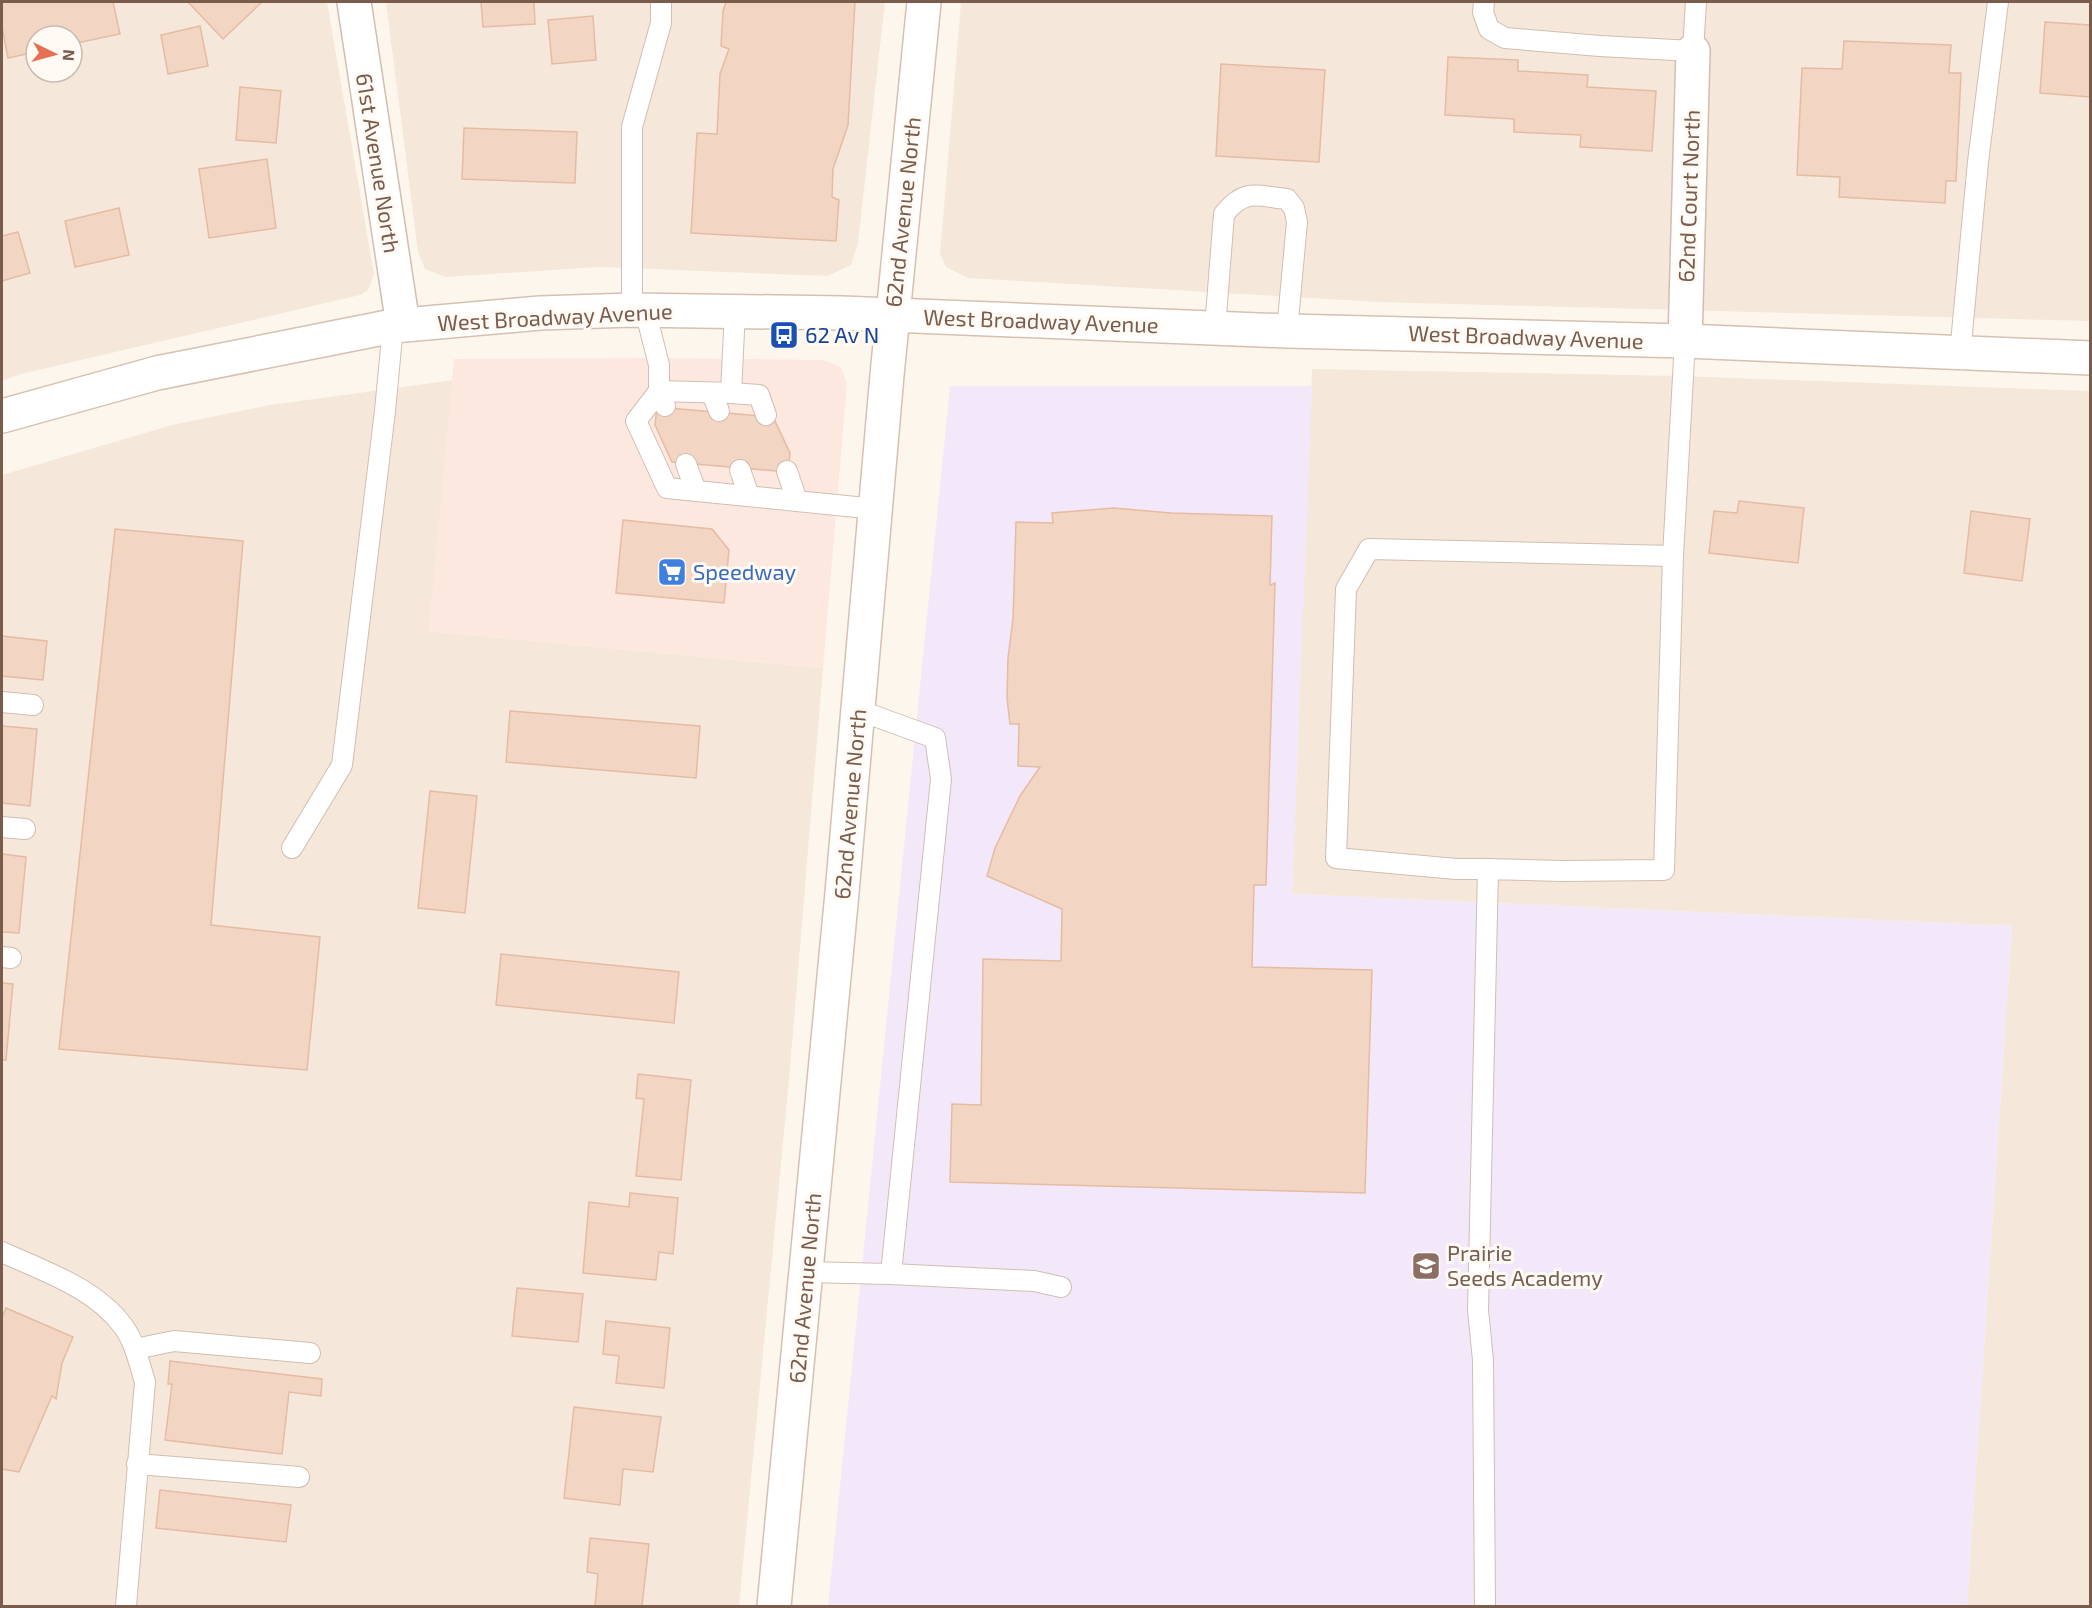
<svg xmlns="http://www.w3.org/2000/svg" width="2092" height="1608" font-family="'Exo 2',sans-serif">
  <style>
    .residential { fill: #f5e8da; fill-rule: evenodd }
    .commercial { fill: #fde8e0 }
    .education { fill: #f3e8fa }
    .building { fill: #f3d5c3; stroke: #e6bba3; stroke-width: 1.5 }
    .lines { fill: none; stroke-linecap: round; stroke-linejoin: round }
    .lane-casing { stroke: #d1beb0; stroke-width: 22 }
    .street-casing { stroke: #d1beb0; stroke-width: 36 }
    .secondary-casing { stroke: #d6c0b0; stroke-width: 36 }
    .lane { stroke: #fff; stroke-width: 20 }
    .street { stroke: #fff; stroke-width: 33 }
    .secondary { stroke: #fff; stroke-width: 33 }
    .labels { text-anchor: middle; stroke-width: 6; stroke-linejoin: round; paint-order: stroke }
    .street-label { font-size: 22px; fill: #7a5c4d; stroke: #fffaf3 }
    .transit-label { font-size: 22px; fill: #164399; stroke: #fffaf3; text-anchor: start }
    .shop-label { font-size: 22px; fill: #366cbe; stroke: #fffaf3; text-anchor: start }
    .education-label { font-size: 22px; fill: #785e54; stroke: #fffaf3; text-anchor: start }
  </style>
  <rect width="100%" height="100%" fill="#fdf6ec"/>
  <g class="residential">
    <path d="M 2,2 L 327,2 L 374,274 L 368,290 L 360,295 L 21,374 L 2,381 ZM 36,36 L 72,36 L 72,72 L 36,72 Z"/>
    <path d="M 386,2 L 885,2 L 858,243 L 851,265 L 828,276 L 599,267 L 445,277 L 425,269 L 418,252 Z"/>
    <path d="M 961,2 L 2090,2 L 2090,321 L 1379,302 L 968,278 L 946,267 L 940,254 Z"/>
    <path d="M 1312,369 L 1680,376 L 2090,391 L 2090,1606 L 1967,1606 L 2012,926 L 1292,894 Z"/>
    <path d="M 454,380 L 429,631 L 823,668 L 790,1069 L 739,1606 L 2,1606 L 2,475 L 172,425 L 270,405 Z"/>
  </g>
  <path class="commercial" d="M 647,358 L 823,360 L 841,367 L 847,384 L 823,668 L 429,631 L 454,359 Z"/>
  <path class="education" d="M 950,386 L 1312,386 L 1292,894 L 2012,926 L 1967,1606 L 828,1606 Z"/>
  <g class="building">
    <path d="M 2,2 L 113,2 L 120,34 L 72,44 L 72,36 L 36,36 L 36,52 L 8,58 L 2,27 Z"/>
    <path d="M 188,2 L 262,2 L 223,39 Z"/>
    <path d="M 481,2 L 534,2 L 535,24 L 483,27 Z"/>
    <path d="M 726,2 L 855,2 L 848,125 L 833,169 L 832,197 L 839,200 L 836,241 L 691,233 L 697,133 L 717,134 L 720,74 L 729,49 L 721,46 L 723,11 Z"/>
    <path d="M 593,16 L 596,60 L 552,64 L 548,20 Z"/>
    <path d="M 2045,22 L 2090,25 L 2090,97 L 2040,93 Z"/>
    <path d="M 200,26 L 208,66 L 168,74 L 161,35 Z"/>
    <path d="M 1844,41 L 1951,45 L 1949,73 L 1961,73 L 1956,181 L 1946,181 L 1945,203 L 1839,197 L 1840,177 L 1797,175 L 1802,68 L 1842,69 Z"/>
    <path d="M 1448,57 L 1518,60 L 1518,71 L 1588,75 L 1587,87 L 1656,91 L 1652,151 L 1580,147 L 1581,135 L 1514,132 L 1514,119 L 1445,115 Z"/>
    <path d="M 1221,64 L 1325,70 L 1319,162 L 1216,156 Z"/>
    <path d="M 240,87 L 281,91 L 276,143 L 236,140 Z"/>
    <path d="M 464,128 L 577,132 L 575,183 L 462,179 Z"/>
    <path d="M 267,159 L 276,228 L 209,238 L 199,169 Z"/>
    <path d="M 119,208 L 129,255 L 75,267 L 65,221 Z"/>
    <path d="M 18,232 L 30,273 L 2,281 L 2,236 Z"/>
    <path d="M 657,407 L 773,417 L 790,453 L 788,472 L 672,462 L 655,425 Z"/>
    <path d="M 1739,501 L 1804,508 L 1798,563 L 1709,553 L 1714,511 L 1737,513 Z"/>
    <path d="M 1114,508 L 1171,513 L 1272,516 L 1270,585 L 1275,583 L 1266,885 L 1254,885 L 1252,967 L 1372,970 L 1365,1193 L 950,1182 L 952,1104 L 981,1105 L 983,959 L 1061,961 L 1062,909 L 987,876 L 995,848 L 1005,827 L 1020,796 L 1040,767 L 1018,766 L 1019,724 L 1010,724 L 1007,698 L 1008,658 L 1013,619 L 1016,522 L 1053,523 L 1052,513 Z"/>
    <path d="M 1971,511 L 2030,519 L 2022,581 L 1964,573 Z"/>
    <path d="M 623,520 L 712,529 L 729,550 L 724,603 L 616,593 Z"/>
    <path d="M 115,529 L 243,541 L 211,925 L 320,937 L 307,1070 L 59,1049 Z"/>
    <path d="M 2,636 L 47,641 L 43,680 L 2,676 Z"/>
    <path d="M 510,711 L 700,726 L 696,778 L 506,762 Z"/>
    <path d="M 2,726 L 37,729 L 30,806 L 2,803 Z"/>
    <path d="M 430,791 L 477,796 L 465,913 L 418,908 Z"/>
    <path d="M 2,854 L 26,857 L 19,933 L 2,932 Z"/>
    <path d="M 501,954 L 679,972 L 674,1023 L 496,1005 Z"/>
    <path d="M 2,983 L 13,984 L 6,1060 L 2,1060 Z"/>
    <path d="M 638,1074 L 691,1080 L 681,1180 L 636,1176 L 644,1099 L 636,1098 Z"/>
    <path d="M 630,1193 L 678,1198 L 673,1254 L 659,1252 L 656,1280 L 583,1273 L 589,1202 L 629,1207 Z"/>
    <path d="M 517,1288 L 583,1294 L 578,1342 L 512,1336 Z"/>
    <path d="M 6,1308 L 73,1337 L 62,1363 L 56,1399 L 52,1396 L 19,1472 L 2,1469 L 2,1318 Z"/>
    <path d="M 606,1321 L 670,1328 L 664,1388 L 616,1383 L 619,1356 L 603,1354 Z"/>
    <path d="M 170,1361 L 322,1379 L 321,1396 L 289,1392 L 282,1454 L 165,1440 L 172,1384 L 168,1384 Z"/>
    <path d="M 574,1407 L 661,1417 L 653,1472 L 623,1469 L 620,1505 L 564,1498 Z"/>
    <path d="M 160,1490 L 291,1505 L 286,1542 L 156,1528 Z"/>
    <path d="M 590,1538 L 649,1544 L 642,1606 L 595,1606 L 598,1574 L 587,1572 Z"/>
  </g>
  <g class="lines">
    <g class="lane-casing">
      <g id="lane">
        <path d="M 1484,2 L 1483,12 L 1489,29 L 1505,38 L 1600,46 L 1693,51 L 1696,2"/>
        <path d="M 632,310 L 632,127 L 661,23 L 661,2"/>
        <path d="M 645,310 L 659,365 L 659,391 L 636,421 L 667,488 L 876,509"/>
        <path d="M 1215,328 L 1224,214 C 1245,188 1256,196 1287,199 L 1294,208 L 1297,222 L 1287,331"/>
        <path d="M 1960,354 L 1978,162 L 1998,2"/>
        <path d="M 712,393 L 719,411"/>
        <path d="M 731,393 L 759,395 L 766,415"/>
        <path d="M 665,406 L 659,391 L 731,393 L 735,311"/>
        <path d="M 686,464 L 696,491"/>
        <path d="M 740,470 L 749,496"/>
        <path d="M 787,471 L 797,501"/>
        <path d="M 2,702 L 33,705"/>
        <path d="M 2,827 L 25,829"/>
        <path d="M 292,848 L 342,765 L 385,411 L 393,326"/>
        <path d="M 1488,869 L 1456,869 L 1336,858 L 1346,589 L 1369,549 L 1673,556"/>
        <path d="M 2,957 L 11,958"/>
        <path d="M 2,1252 C 43,1271 94,1287 123,1326 C 135,1342 139,1363 145,1382 L 126,1606"/>
        <path d="M 806,1272 L 891,1274 L 941,779 L 935,738 L 858,710"/>
        <path d="M 891,1274 L 1034,1281 L 1061,1287"/>
        <path d="M 135,1349 L 174,1341 L 310,1353"/>
        <path d="M 137,1464 L 299,1477"/>
        <path d="M 1485,1606 L 1483,1360 L 1478,1310 L 1488,869 L 1562,871 L 1664,870 L 1673,556 L 1685,341"/>
      </g>
    </g>
    <g class="street-casing">
      <g id="street">
        <path d="M 354,2 L 403,325"/>
        <path d="M 1685,341 L 1693,51"/>
      </g>
    </g>
    <g class="secondary-casing">
      <g id="secondary">
        <path d="M 2,416 L 157,373 L 393,326 L 540,313 L 632,310 L 842,313 L 1287,331 L 1685,341 L 2090,358"/>
        <path d="M 774,1606 L 842,893 L 887,375 L 924,2"/>
      </g>
    </g>
    <use href="#lane" class="lane"/>
    <use href="#street" class="street"/>
    <use href="#secondary" class="secondary"/>
  </g>
  <defs>
    <g id="bus-square" transform="scale(1.5)"><rect x="-9" y="-9" width="18" height="18" rx="4" fill="#1a4fb4" stroke="#fffaf3"/><path d="M-5-6H5V4H4V6H2V4H-2V6H-4V4H-5ZM-3.5-4V0h7V-4ZM-3.5 1.2v1.5H-2V1.2ZM2 1.2v1.5H3.5V1.2Z" fill="#fff"/></g>
    <g id="supermarket-square" transform="scale(1.5)"><rect x="-9" y="-9" width="18" height="18" rx="4" fill="#3f7fe0" stroke="#fffaf3"/><path d="M-6-5.5h2.5l.6 2H6L4.5 2H-2.5L-4.4-4H-6ZM-1.5 3.2a1.3 1.3 0 1 0 .1 0ZM3 3.2a1.3 1.3 0 1 0 .1 0Z" fill="#fff"/></g>
    <g id="school-square" transform="scale(1.5)"><rect x="-9" y="-9" width="18" height="18" rx="4" fill="#8d6e63" stroke="#fffaf3"/><path d="M0-5L7-2L0 1L-7-2ZM-4 1L0 2.5L4 1V4Q0 6-4 4Z" fill="#fff"/></g>
  </defs>
  <g fill-rule="evenodd">
    <use href="#bus-square" x="784" y="335"/>
    <use href="#supermarket-square" x="672" y="572"/>
    <use href="#school-square" x="1426" y="1266"/>
  </g>
  <g class="labels">
    <g class="street-label">
      <text transform="translate(378 163) rotate(81)" y="8">61st Avenue North</text>
      <text transform="translate(1689 196) rotate(-88)" y="8">62nd Court North</text>
      <text transform="translate(903 212) rotate(-84)" y="8">62nd Avenue North</text>
      <text transform="translate(555 317) rotate(-3)" y="8">West Broadway Avenue</text>
      <text transform="translate(1041 321) rotate(2)" y="8">West Broadway Avenue</text>
      <text transform="translate(1526 337) rotate(2)" y="8">West Broadway Avenue</text>
      <text transform="translate(850 804) rotate(-85)" y="8">62nd Avenue North</text>
      <text transform="translate(805 1288) rotate(-85)" y="8">62nd Avenue North</text>
    </g>
    <g class="transit-label">
      <text x="805" y="343">62 Av N</text>
    </g>
    <g class="shop-label">
      <text x="693" y="580">Speedway</text>
    </g>
    <g class="education-label">
      <text x="1447" y="1261">Prairie<tspan x="1447" dy="25">Seeds Academy</tspan></text>
    </g>
  </g>
  <rect width="2092" height="1608" fill="none" stroke="#7a5c4d" stroke-width="6"/>
  <g transform="translate(54 54) rotate(95)"><circle r="28" fill="#fffaf3" stroke="#cabbb1" stroke-width="1.5"/>
  <path d="M0-4.5L10 22L0 15L-10 22Z" fill="#e76f51"/>
  <text y="-9" font-size="16" font-weight="bold" text-anchor="middle" fill="#7a5c4d">N</text>
  </g>
</svg>
